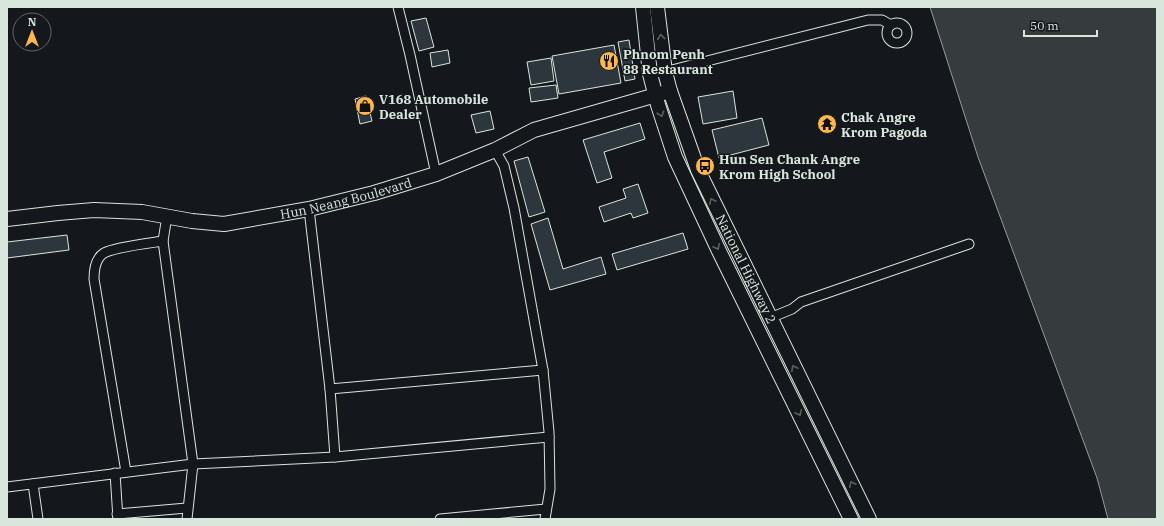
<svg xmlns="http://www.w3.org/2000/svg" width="1164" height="526" font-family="'IBM Plex Serif',serif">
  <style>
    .water { fill: #363b3e; stroke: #939e99 }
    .building { fill: #2c363c; stroke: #d8e6dc }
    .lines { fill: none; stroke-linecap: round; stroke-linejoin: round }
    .minor-casing { stroke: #d8e6dc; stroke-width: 11 }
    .primary-casing { stroke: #d8e6dc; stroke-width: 16 }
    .minor { stroke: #14181c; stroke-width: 9 }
    .primary { stroke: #14181c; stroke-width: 14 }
    .oneway { stroke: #59605f }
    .labels { text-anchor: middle; stroke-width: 3; stroke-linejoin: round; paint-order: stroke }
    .poi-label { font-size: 13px; font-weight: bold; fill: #d8e6dc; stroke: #14181c; text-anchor: start }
    .street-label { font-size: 13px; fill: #d8e6dc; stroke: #14181c }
  </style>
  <rect width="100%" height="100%" fill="#14181c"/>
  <path class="water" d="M 930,7 L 1157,7 L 1157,519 L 1108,519 L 1097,478 L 978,157 Z"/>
  <g class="building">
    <path d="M 426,18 L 434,47 L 419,51 L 411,21 Z"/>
    <path d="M 629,40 L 635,79 L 625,81 L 618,42 Z"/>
    <path d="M 614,45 L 621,83 L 559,94 L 552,56 Z"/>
    <path d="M 448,50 L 450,63 L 432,67 L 430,53 Z"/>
    <path d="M 551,58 L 554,81 L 531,85 L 527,62 Z"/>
    <path d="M 556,85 L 558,98 L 531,102 L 529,88 Z"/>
    <path d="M 733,91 L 737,118 L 703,124 L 698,97 Z"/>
    <path d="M 366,96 L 372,121 L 360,124 L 355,99 Z"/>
    <path d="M 490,111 L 494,129 L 476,133 L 471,115 Z"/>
    <path d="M 762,118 L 769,145 L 719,158 L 712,130 Z"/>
    <path d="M 640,123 L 645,139 L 604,152 L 612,178 L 597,183 L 583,140 Z"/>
    <path d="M 528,157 L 545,212 L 529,217 L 514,161 Z"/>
    <path d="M 638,184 L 648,213 L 633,218 L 631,213 L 604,222 L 599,207 L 626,198 L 623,189 Z"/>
    <path d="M 548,218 L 563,269 L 601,257 L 606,274 L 550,290 L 531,224 Z"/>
    <path d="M 683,233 L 688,249 L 617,270 L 612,254 Z"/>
    <path d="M 67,235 L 69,250 L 7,258 L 7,242 Z"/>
  </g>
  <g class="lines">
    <g class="minor-casing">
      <g id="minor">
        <path d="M 398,7 L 410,55 L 436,174"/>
        <circle cx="897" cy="33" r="10"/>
        <path d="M 660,73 L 868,20 L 882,20 L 891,25"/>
        <path d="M 495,150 L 504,166 L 514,208 L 543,370 L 549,432 L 550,489 L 545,519"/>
        <path d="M 309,209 L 330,389 L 335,457"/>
        <path d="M 167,216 L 163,241 L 193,464 L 187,519"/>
        <path d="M 770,318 L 792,309 L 801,302 L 969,244"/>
        <path d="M 330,389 L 543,370"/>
        <path d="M 126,472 L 94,279 C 94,270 96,258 104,253 C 115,247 150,243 163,241"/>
        <path d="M 115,473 L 118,519"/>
        <path d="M 33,484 L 38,519"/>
        <path d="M 7,487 L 193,464 L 335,457 L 549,437"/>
        <path d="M 117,514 L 187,508"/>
        <path d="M 440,519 L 546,509"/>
      </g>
    </g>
    <g class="primary-casing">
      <g id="primary">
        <path d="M 643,7 L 650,74 L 658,105 L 675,157 L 719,251 L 851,519"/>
        <path id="s1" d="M 657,7 L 665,72 L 670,91 L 698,170 L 869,519"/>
        <path id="s2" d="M 7,219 L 58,213 L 94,210 L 142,212 L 192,221 L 224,224 L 309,209 L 374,193 L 436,174 L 495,150 L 534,130 L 670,91"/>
      </g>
    </g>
    <use href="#minor" class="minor"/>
    <use href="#primary" class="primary"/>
  </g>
  <defs><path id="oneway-chevron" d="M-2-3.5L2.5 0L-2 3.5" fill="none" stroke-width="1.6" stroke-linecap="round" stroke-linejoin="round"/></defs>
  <g class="oneway">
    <use href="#oneway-chevron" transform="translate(661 37) rotate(-96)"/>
    <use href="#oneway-chevron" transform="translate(661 114) rotate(71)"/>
    <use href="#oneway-chevron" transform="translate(712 201) rotate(-116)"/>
    <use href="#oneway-chevron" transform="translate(717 247) rotate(64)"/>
    <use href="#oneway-chevron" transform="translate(794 368) rotate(-117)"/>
    <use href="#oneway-chevron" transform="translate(799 413) rotate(64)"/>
    <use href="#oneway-chevron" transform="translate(852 484) rotate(-116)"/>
  </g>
  <defs>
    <g id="restaurant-disc" transform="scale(1)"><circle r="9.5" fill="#ffb74d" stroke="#14181c"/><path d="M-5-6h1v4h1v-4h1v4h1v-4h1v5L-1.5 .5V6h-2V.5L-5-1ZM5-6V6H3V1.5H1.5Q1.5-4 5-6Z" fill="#111"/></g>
    <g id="shop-disc" transform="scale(1)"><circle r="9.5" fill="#ffb74d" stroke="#14181c"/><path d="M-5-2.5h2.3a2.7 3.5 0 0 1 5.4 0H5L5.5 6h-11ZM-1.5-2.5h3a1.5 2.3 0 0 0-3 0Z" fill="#111"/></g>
    <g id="temple-disc" transform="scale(1)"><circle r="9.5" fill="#ffb74d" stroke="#14181c"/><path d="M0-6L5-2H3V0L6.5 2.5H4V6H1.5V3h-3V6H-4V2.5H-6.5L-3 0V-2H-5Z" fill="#111"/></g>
    <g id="bus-disc" transform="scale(1)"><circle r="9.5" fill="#ffb74d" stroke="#14181c"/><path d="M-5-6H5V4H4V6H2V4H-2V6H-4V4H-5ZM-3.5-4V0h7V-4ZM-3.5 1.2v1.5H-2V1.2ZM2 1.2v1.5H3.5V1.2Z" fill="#111"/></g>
  </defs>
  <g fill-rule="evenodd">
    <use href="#restaurant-disc" x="609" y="61"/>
    <use href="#shop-disc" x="365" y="106"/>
    <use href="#temple-disc" x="827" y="124"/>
    <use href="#bus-disc" x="705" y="166"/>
  </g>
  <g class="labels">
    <g class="poi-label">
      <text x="623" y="59">Phnom Penh<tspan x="623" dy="15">88 Restaurant</tspan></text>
      <text x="379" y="104">V168 Automobile<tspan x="379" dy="15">Dealer</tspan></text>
      <text x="841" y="122">Chak Angre<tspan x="841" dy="15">Krom Pagoda</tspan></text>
      <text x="719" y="164">Hun Sen Chank Angre<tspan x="719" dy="15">Krom High School</tspan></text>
    </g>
    <g class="street-label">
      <text dy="5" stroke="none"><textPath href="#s2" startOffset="343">Hun Neang Boulevard</textPath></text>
      <text dy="5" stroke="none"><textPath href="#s1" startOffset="279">National Highway 2</textPath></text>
    </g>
  </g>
  <rect width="1164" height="526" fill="none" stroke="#d8e6dc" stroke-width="16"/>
  <g transform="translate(32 32)"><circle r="19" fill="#14181c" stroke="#626a69"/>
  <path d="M0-3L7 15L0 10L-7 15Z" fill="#ffb74d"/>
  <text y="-6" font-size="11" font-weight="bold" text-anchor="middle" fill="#d8e6dc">N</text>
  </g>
  <path d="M1024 30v6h73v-6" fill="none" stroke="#d8e6dc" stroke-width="2"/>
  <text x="1030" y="30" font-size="12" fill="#d8e6dc" stroke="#14181c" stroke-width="3" paint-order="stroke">50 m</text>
</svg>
